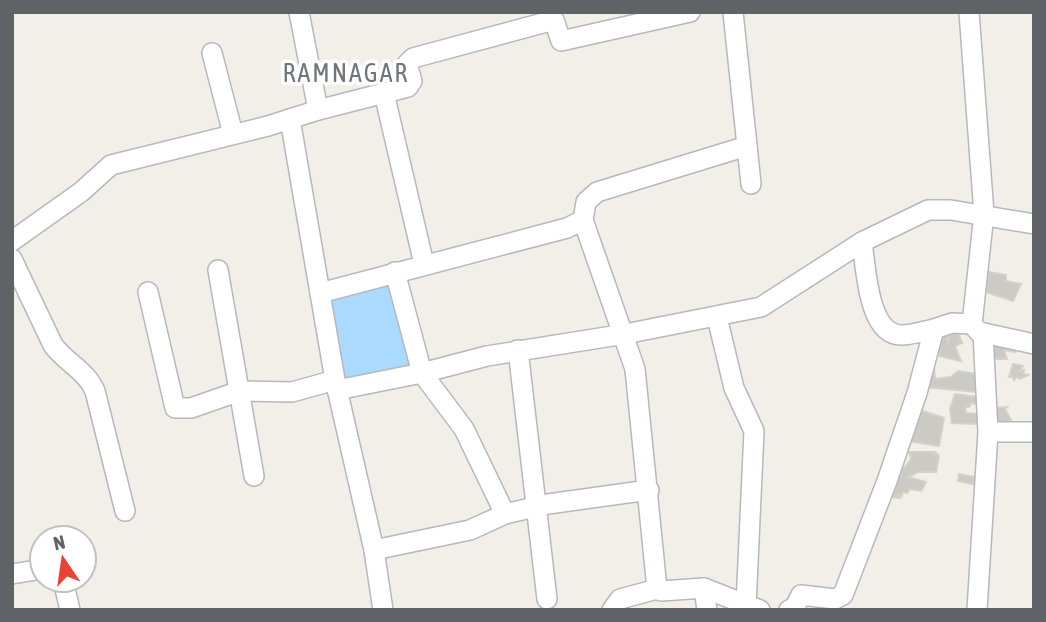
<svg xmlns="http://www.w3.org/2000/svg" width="1046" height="622" font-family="'Asap Condensed',sans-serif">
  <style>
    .water { fill: #aadaff }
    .building { fill: #cccac5; stroke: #d6d1c6; stroke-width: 2 }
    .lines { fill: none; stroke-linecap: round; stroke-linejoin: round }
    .minor-casing { stroke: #b5b8bc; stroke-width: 22 }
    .minor { stroke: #fff; stroke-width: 19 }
    .labels { text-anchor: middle; stroke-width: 7; stroke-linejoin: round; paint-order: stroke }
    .neighbourhood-label { font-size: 26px; letter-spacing: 2px; fill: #70757a; stroke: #fff }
  </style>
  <rect width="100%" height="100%" fill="#f1efe8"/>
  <path class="water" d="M 389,278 L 411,364 L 386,374 L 342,380 L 326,298 Z"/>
  <g class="building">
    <path d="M 989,272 L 1006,275 L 1006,281 L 1021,284 L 1013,301 L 986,292 Z"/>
    <path d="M 944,332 L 948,335 L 948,344 L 950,334 L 958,333 L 962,343 L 955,346 L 961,361 L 939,356 Z"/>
    <path d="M 994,345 L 1014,346 L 1015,352 L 1004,350 L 1007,359 L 994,359 Z"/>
    <path d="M 1013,364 L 1023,366 L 1018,372 L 1024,370 L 1023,374 L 1028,375 L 1019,379 L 1017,376 L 1014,380 L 1012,376 L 1009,377 Z"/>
    <path d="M 930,366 L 934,368 L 935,379 L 951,377 L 958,371 L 978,374 L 976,392 L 926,387 Z"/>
    <path d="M 955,394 L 976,397 L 978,404 L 970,403 L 970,406 L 965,408 L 966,413 L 978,414 L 978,424 L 952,423 L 950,409 Z"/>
    <path d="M 1007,407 L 1005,409 L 1011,420 L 1006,421 L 1011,424 L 994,424 L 995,408 Z"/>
    <path d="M 917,409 L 944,418 L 939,446 L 908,441 Z"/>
    <path d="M 909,452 L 935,452 L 933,456 L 936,453 L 939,456 L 936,472 L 918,472 L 908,477 L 926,482 L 921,491 L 910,489 L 907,493 L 902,492 L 902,496 L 898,495 L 900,498 L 892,497 L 897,485 L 894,477 L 902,476 L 902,471 L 911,459 Z"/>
    <path d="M 959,474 L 974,477 L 973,484 L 958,481 Z"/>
  </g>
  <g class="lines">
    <g class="minor-casing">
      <g id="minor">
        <path d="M 733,12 L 751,184"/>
        <path d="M 969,12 L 984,214 L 972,324 L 979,332 L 1034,344"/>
        <path d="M 212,53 L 233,134"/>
        <path d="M 384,93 L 424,264"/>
        <path d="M 318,110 L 408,87 L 412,81 L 407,64 L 413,58 L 554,20 L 561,41 L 690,12"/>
        <path d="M 290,119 L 335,380 L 374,550 L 383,610"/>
        <path d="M 583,220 L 635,369 L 657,589 L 661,591 L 704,588 L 760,610"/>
        <path d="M 12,241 L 81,192 L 111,165 L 268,126 L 318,110 L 299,12"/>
        <path d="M 862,242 C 866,268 868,336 902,335 C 912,335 924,331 934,329"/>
        <path d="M 12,259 L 53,345 C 66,363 86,370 95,391 L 125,511"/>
        <path d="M 218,270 L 254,476"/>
        <path d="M 395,272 L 422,373 L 464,429 L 505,514"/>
        <path d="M 148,292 L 175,408 L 191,408 L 240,391 L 292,392 L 335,380"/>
        <path d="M 320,293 L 567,228 L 583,220 L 586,202 L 597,192 L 747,146"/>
        <path d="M 717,317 L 734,388 L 754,431 L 746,606"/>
        <path d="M 983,333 L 988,432"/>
        <path d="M 518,350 L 547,599"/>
        <path d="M 337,390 L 422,373 L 487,356 L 625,334 L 761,307 L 862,242 L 928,210 L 951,210 L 1034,224"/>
        <path d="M 374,550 L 470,530 L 505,514 L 548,504 L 649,490"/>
        <path d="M 12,574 L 42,569"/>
        <path d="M 63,580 L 70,610"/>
        <path d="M 704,588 L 707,610"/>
        <path d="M 612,610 L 620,599 L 657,589"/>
        <path d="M 789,610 L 795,607 L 801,595 L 835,599 L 843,595 L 887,481 L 917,393 L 934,329 L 952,323 L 972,324"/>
        <path d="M 977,610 L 988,432 L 1034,432"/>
      </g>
    </g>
    <use href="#minor" class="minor"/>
  </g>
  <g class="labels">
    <g class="neighbourhood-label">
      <text x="346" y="82">RAMNAGAR</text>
    </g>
  </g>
  <rect width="1046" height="622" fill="none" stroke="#5f6368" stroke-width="28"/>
  <g transform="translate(63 559) rotate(347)"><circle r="33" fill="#ffffff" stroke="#bfc1c3" stroke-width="2"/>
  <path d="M0-5L12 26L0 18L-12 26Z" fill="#ea4335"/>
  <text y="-10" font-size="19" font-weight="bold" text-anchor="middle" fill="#5f6368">N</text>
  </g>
</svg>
